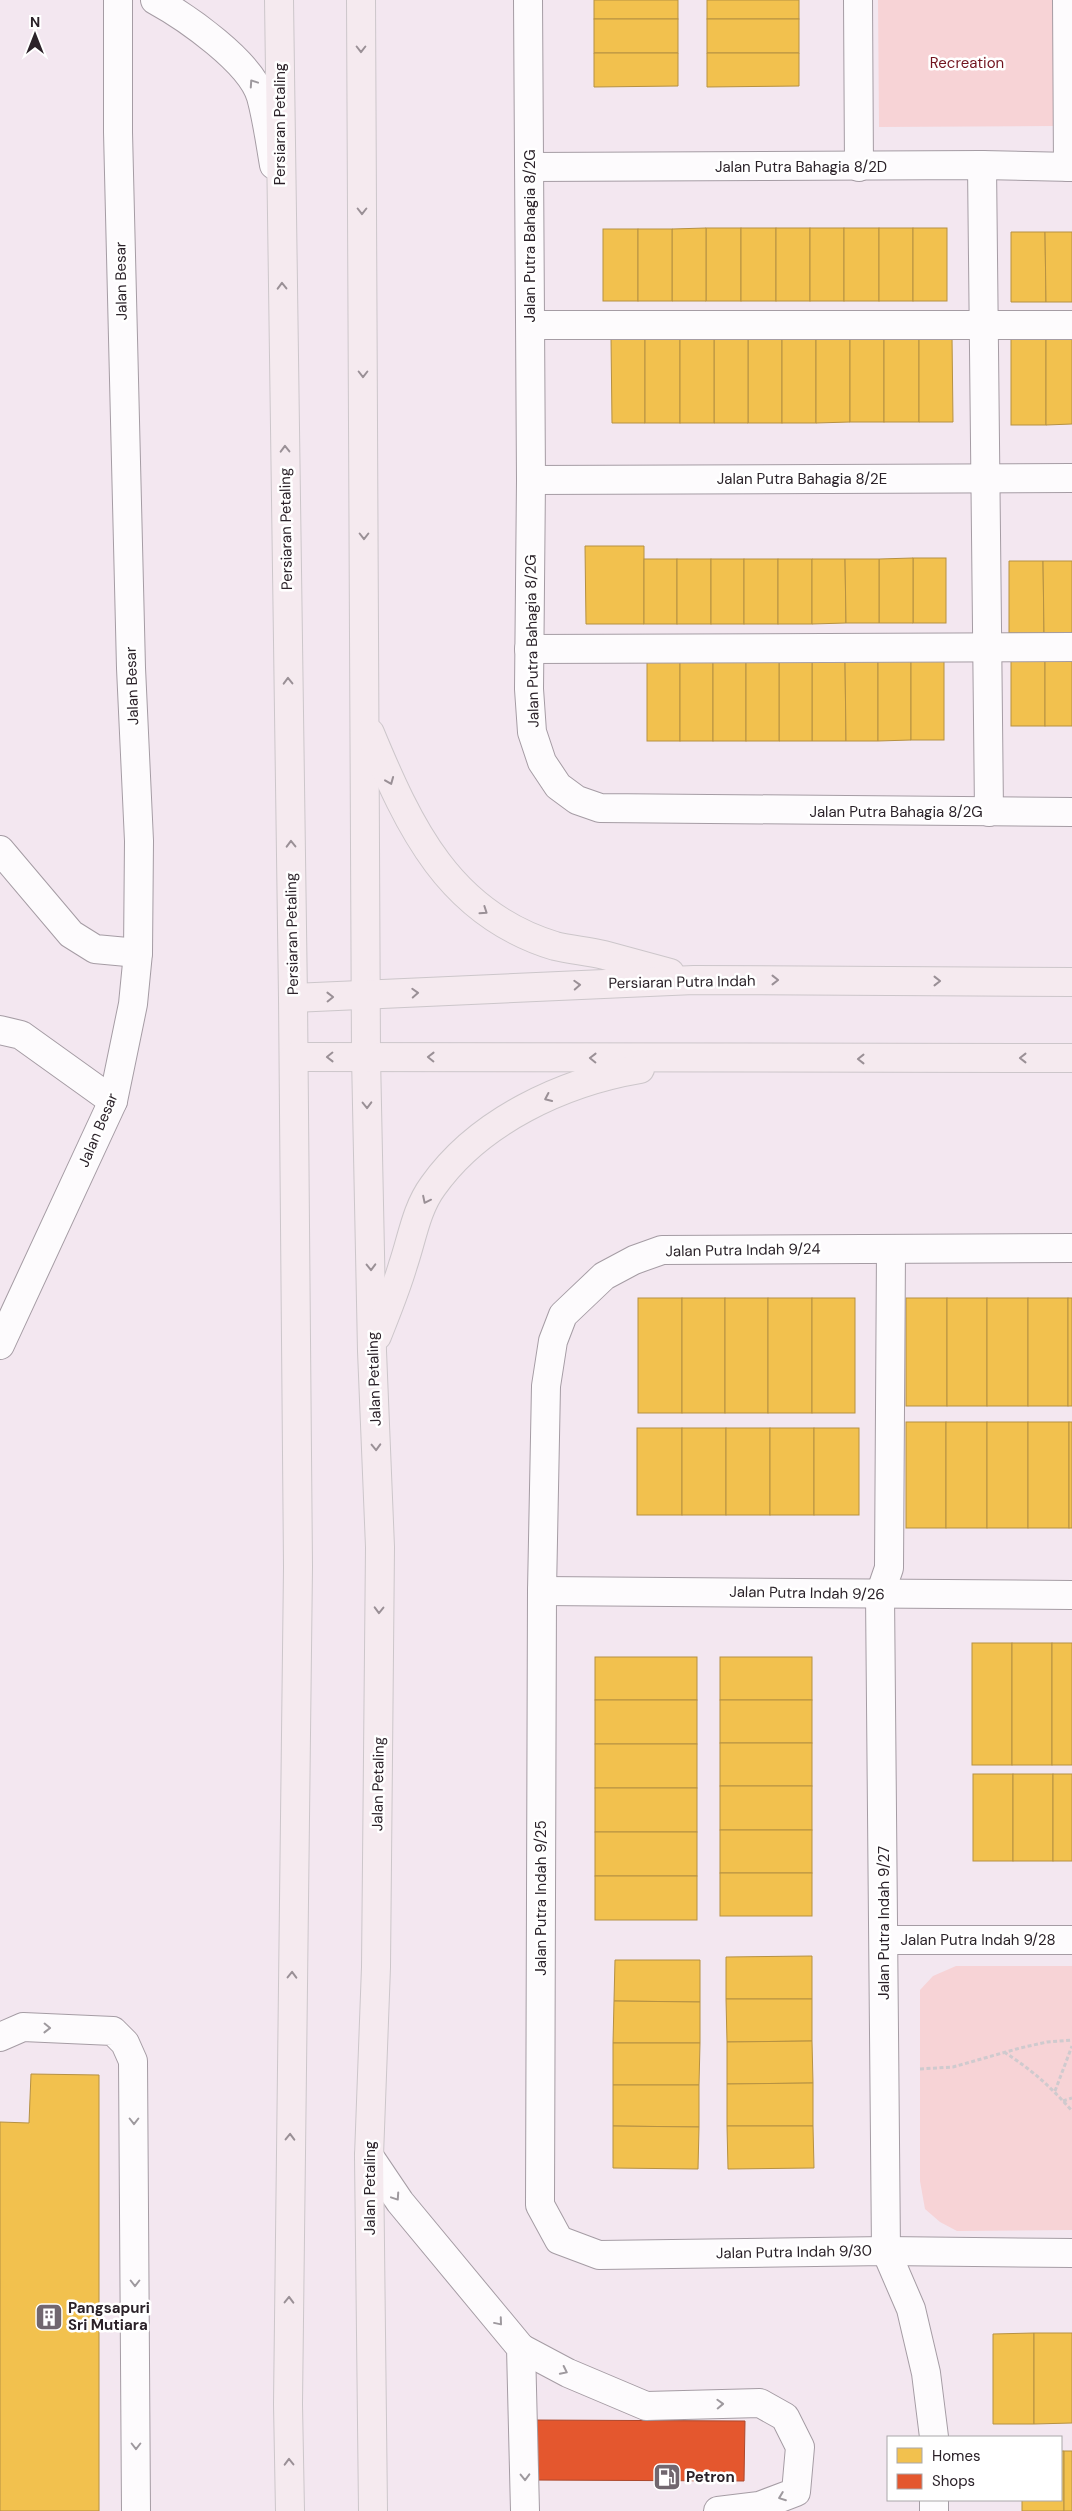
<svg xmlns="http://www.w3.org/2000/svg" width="1072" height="2511" font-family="'DM Sans',sans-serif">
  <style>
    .green { fill: #f7d3d6 }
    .homes { fill: #f2c14e; stroke: #b69143 }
    .shops { fill: #e4572e; stroke: #ac472c }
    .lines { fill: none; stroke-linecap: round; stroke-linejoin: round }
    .minor-casing { stroke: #a59ca4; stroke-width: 30 }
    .major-casing { stroke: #ccc6ca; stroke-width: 30 }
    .path { stroke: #cfcace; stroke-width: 3; stroke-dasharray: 4 2.5; stroke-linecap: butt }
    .minor { stroke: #fdfbfd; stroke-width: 28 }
    .major { stroke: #f5eaef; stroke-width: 28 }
    .oneway { stroke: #9a9096 }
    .oneway2 { stroke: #9e999e }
    .labels { text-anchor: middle; stroke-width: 5; stroke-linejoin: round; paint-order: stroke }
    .park-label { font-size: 15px; fill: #72141f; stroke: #fff }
    .street-label { font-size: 15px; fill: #2b2229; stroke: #fff }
    .poi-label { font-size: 15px; font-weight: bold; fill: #2b2229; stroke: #fff; text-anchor: start }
  </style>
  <rect width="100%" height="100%" fill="#f3e7f0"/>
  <g class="green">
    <path d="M 878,0 L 1055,0 L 1055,126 L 879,127 Z"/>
    <path d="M 956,1966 L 1072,1966 L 1072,2230 L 957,2231 L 940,2222 L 925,2209 L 920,2181 L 920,1990 L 933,1976 Z"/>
  </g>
  <g class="homes">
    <rect x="594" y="0" width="84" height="19"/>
    <rect x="707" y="0" width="92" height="19"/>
    <rect x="594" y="19" width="84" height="34"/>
    <rect x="707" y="19" width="92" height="34"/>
    <path d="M 594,53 L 678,53 L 678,86 L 594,87 Z"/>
    <path d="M 707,53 L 799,53 L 799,86 L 707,87 Z"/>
    <rect x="706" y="228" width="35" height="73"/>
    <path d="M 706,228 L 706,301 L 672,301 L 672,229 Z"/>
    <rect x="741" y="228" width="35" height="73"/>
    <rect x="776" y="228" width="34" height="73"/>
    <rect x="810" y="228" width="34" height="73"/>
    <rect x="844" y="228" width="35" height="73"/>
    <rect x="879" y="228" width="34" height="73"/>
    <rect x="913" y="228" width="34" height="73"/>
    <rect x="603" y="229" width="35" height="72"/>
    <rect x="638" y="229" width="34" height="72"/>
    <path d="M 1011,232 L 1045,232 L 1046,302 L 1011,302 Z"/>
    <path d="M 1045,232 L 1072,232 L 1072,302 L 1046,302 Z"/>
    <rect x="748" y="336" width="34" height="87"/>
    <path d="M 748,336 L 748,423 L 714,423 L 714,337 Z"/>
    <rect x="782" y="336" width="34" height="87"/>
    <path d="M 816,336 L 850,336 L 850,422 L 816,423 Z"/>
    <rect x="850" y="336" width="34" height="86"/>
    <rect x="884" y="336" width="35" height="86"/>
    <path d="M 919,336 L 952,336 L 953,422 L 919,422 Z"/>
    <path d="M 611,337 L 645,337 L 645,423 L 612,423 Z"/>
    <rect x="645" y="337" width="35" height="86"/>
    <rect x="680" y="337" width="34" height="86"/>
    <rect x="1011" y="337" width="35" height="88"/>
    <path d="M 1046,337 L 1072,337 L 1072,424 L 1046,425 Z"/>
    <path d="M 585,546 L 644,546 L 644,624 L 586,624 Z"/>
    <rect x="913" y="558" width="33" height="65"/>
    <path d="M 913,558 L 913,623 L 879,623 L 879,559 Z"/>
    <rect x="644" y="559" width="33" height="65"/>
    <rect x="677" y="559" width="34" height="65"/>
    <rect x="711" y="559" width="33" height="65"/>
    <rect x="744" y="559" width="34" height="65"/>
    <rect x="778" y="559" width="34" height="65"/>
    <path d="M 812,559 L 845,559 L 846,623 L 812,624 Z"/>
    <path d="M 845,559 L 879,559 L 879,623 L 846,623 Z"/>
    <path d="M 1009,561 L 1043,561 L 1044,633 L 1009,633 Z"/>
    <path d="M 1043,561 L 1072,561 L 1072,633 L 1044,633 Z"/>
    <rect x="1011" y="657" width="34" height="69"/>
    <rect x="1045" y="657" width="27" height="69"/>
    <path d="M 812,661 L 845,661 L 846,741 L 812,741 Z"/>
    <path d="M 812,661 L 812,741 L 779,741 L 779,662 Z"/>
    <path d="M 845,661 L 878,661 L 878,741 L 846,741 Z"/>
    <path d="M 878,661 L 911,661 L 911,740 L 878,741 Z"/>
    <rect x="911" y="661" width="33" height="79"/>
    <rect x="647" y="662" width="33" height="79"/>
    <rect x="680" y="662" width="33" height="79"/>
    <rect x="713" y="662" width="33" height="79"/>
    <rect x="746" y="662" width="33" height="79"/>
    <rect x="638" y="1298" width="44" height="115"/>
    <rect x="682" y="1298" width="43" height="115"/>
    <rect x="725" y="1298" width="43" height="115"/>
    <rect x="768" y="1298" width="44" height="115"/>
    <rect x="812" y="1298" width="43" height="115"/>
    <rect x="906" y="1298" width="41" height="108"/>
    <rect x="947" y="1298" width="40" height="108"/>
    <rect x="987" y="1298" width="41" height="108"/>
    <rect x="1028" y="1298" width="40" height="108"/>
    <rect x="1068" y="1298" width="4" height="108"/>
    <rect x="906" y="1422" width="40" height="106"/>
    <rect x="946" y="1422" width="41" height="106"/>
    <rect x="987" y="1422" width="41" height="106"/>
    <rect x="1028" y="1422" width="41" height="106"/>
    <rect x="1069" y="1422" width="3" height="106"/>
    <rect x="637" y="1428" width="45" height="87"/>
    <rect x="682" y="1428" width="44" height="87"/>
    <rect x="726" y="1428" width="44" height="87"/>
    <rect x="770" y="1428" width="44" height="87"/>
    <rect x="814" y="1428" width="45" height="87"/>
    <rect x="972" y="1643" width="40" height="122"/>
    <rect x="1012" y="1643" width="40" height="122"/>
    <rect x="1052" y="1643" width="20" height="122"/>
    <rect x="595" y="1657" width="102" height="43"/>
    <rect x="720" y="1657" width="92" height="43"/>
    <rect x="595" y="1700" width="102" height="44"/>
    <rect x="720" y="1700" width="92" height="43"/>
    <rect x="720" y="1743" width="92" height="43"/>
    <rect x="595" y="1744" width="102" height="44"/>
    <rect x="973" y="1774" width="40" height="87"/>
    <rect x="1013" y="1774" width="40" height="87"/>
    <rect x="1053" y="1774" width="19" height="87"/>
    <rect x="720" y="1786" width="92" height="44"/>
    <rect x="595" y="1788" width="102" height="44"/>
    <rect x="720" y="1830" width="92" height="43"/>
    <rect x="595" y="1832" width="102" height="44"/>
    <rect x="720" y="1873" width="92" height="43"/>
    <rect x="595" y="1876" width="102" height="44"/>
    <path d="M 812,1956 L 812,1999 L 726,1999 L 726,1957 Z"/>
    <path d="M 615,1960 L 700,1960 L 700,2002 L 614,2001 Z"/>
    <path d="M 726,1999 L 812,1999 L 812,2041 L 727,2042 Z"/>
    <path d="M 614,2001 L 700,2002 L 700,2043 L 613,2043 Z"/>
    <path d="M 812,2041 L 813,2083 L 727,2084 L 727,2042 Z"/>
    <path d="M 613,2043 L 700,2043 L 699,2085 L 613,2085 Z"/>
    <path d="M 31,2074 L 99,2075 L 99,2511 L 0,2511 L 0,2122 L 29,2123 Z"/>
    <path d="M 813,2083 L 813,2126 L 727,2126 L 727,2084 Z"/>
    <path d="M 613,2085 L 699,2085 L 699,2127 L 613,2126 Z"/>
    <path d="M 613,2126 L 699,2127 L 698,2169 L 613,2168 Z"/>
    <path d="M 727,2126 L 813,2126 L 814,2168 L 728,2169 Z"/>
    <path d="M 1034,2333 L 1034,2424 L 993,2424 L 993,2334 Z"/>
    <path d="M 1034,2333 L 1072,2333 L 1072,2423 L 1034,2424 Z"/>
    <path d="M 1061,2451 L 1064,2451 L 1064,2511 L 1022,2511 L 1022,2500 L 1061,2500 Z"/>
    <rect x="1064" y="2451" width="8" height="60"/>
  </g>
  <path class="shops" d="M 532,2420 L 745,2421 L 744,2481 L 531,2480 Z"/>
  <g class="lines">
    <g class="minor-casing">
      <g id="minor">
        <path d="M 155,0 C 186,17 251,62 261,97 C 267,119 270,142 274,165"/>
        <path d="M 528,0 L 531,480 L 529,689 L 532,732 L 542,762 L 558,786 L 577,800 L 600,808 L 1072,812"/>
        <path d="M 858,0 L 859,167"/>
        <path d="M 1067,0 L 1068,167"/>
        <path d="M 982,165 L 989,812"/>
        <path d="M 530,167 L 982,165 L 1072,167"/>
        <path d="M 531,325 L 1072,325"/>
        <path d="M 531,480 L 1072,478"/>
        <path d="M 529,649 L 1072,647"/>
        <path d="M 0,850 L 71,934 L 95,949 L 138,953"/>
        <path d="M 0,1030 L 21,1035 L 113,1101"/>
        <path d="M 1072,1248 L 662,1250 L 634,1260 L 604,1276 L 563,1315 L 553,1341 L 546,1386 L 542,1591 L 540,2205 L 559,2240 L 599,2255 L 886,2251 L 1072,2253"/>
        <path d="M 891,1249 L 889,1568 L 880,1594 L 886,2251 L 911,2309 L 926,2373 L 934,2437"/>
        <path d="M 0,1345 L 113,1101 L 133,1004 L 138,953 L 139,841 L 131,668 L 118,132 L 118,0"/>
        <path d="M 542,1591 L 1072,1595"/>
        <path d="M 885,1940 L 1072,1940"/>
        <path d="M 0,2037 L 23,2027 L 113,2031 L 125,2043 L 133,2061 L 136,2511"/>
        <path d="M 369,2156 L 400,2202 L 521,2348 L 525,2511"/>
        <path d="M 521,2348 L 568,2373 L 646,2406 L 760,2403 L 785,2417 L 800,2447 L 796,2492 L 759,2506 L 718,2511"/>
        <path d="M 934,2511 L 934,2500"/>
      </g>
    </g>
    <g class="major-casing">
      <g id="major">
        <path d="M 279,0 L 293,998 L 298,1567 L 288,2404 L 290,2511"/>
        <path d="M 361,0 L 366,1056 L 372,1351 L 380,1547 L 376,1967 L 369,2156 L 373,2511"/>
        <path d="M 370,733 C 409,827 449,914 555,946 C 571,950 588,951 604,955 C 626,961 648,967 670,973"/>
        <path d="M 293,998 L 694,980 L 1072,982"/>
        <path d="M 294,1057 L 1072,1058"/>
        <path d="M 377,1336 C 386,1313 396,1289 403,1265 C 412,1239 416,1209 433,1186 C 479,1121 563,1082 640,1069"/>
      </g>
    </g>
    <g class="path">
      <path d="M 1004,2052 C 1032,2070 1050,2086 1072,2111"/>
      <path d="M 920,2069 L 953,2067 L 1020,2048 L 1047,2042 L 1072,2040"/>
      <path d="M 1055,2091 L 1072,2046"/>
      <path d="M 1063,2101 L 1072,2098"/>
    </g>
    <use href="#minor" class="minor"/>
    <use href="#major" class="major"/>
  </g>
  <defs><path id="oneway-chevron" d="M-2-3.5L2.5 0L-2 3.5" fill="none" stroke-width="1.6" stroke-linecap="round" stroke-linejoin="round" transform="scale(1.25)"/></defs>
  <g class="oneway">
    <use href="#oneway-chevron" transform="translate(361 49) rotate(90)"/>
    <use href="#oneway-chevron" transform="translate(362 211) rotate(90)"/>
    <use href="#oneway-chevron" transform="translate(282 286) rotate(-91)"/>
    <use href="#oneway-chevron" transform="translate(363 374) rotate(90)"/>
    <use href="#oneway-chevron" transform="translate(285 449) rotate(-91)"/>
    <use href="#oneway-chevron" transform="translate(364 536) rotate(90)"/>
    <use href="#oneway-chevron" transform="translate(288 681) rotate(-91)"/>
    <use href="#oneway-chevron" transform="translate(390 781) rotate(68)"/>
    <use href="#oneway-chevron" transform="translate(291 844) rotate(-91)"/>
    <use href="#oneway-chevron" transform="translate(484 911) rotate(34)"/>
    <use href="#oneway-chevron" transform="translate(775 980)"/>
    <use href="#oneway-chevron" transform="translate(937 981)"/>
    <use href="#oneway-chevron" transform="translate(577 985) rotate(-3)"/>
    <use href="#oneway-chevron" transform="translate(415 993) rotate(-3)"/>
    <use href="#oneway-chevron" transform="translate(330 997) rotate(-1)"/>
    <use href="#oneway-chevron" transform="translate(330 1057) rotate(179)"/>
    <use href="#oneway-chevron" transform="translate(431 1057) rotate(-179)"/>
    <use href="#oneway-chevron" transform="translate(593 1058) rotate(-179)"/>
    <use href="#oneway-chevron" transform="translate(1023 1058) rotate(180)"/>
    <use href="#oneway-chevron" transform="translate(861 1059) rotate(180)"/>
    <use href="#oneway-chevron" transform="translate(548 1098) rotate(155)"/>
    <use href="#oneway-chevron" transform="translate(367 1105) rotate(89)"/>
    <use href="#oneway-chevron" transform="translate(426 1200) rotate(116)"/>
    <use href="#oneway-chevron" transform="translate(371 1267) rotate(89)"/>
    <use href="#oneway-chevron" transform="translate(376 1447) rotate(88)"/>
    <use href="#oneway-chevron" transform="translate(379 1610) rotate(91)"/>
    <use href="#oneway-chevron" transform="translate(292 1975) rotate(-89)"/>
    <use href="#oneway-chevron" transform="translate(290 2137) rotate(-89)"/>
    <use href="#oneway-chevron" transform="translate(289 2300) rotate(-89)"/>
    <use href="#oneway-chevron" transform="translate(289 2462) rotate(-91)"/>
  </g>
  <g class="oneway2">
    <use href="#oneway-chevron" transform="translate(253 83) rotate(-124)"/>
    <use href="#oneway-chevron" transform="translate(47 2028) rotate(1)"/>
    <use href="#oneway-chevron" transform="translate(134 2121) rotate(90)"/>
    <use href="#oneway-chevron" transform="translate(396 2197) rotate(56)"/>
    <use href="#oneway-chevron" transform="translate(135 2283) rotate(90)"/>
    <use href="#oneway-chevron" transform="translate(499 2322) rotate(50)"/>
    <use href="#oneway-chevron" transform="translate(564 2371) rotate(26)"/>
    <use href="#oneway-chevron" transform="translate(720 2404) rotate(-2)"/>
    <use href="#oneway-chevron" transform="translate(136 2446) rotate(90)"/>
    <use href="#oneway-chevron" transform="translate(525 2477) rotate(89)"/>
    <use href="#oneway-chevron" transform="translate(782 2497) rotate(159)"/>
  </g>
  <defs>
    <g id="building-square" transform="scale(1.4375)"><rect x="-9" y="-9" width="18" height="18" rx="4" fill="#71676f" stroke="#fff"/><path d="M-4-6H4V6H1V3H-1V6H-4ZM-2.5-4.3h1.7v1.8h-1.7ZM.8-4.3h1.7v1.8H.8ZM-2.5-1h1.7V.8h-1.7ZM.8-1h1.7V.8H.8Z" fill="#fff"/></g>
    <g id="fuel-square" transform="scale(1.4375)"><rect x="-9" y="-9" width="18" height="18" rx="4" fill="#71676f" stroke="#fff"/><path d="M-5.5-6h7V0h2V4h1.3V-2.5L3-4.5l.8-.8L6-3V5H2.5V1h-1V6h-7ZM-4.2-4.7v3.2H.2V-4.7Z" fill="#fff"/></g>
  </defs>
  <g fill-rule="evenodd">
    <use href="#building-square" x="49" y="2317"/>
    <use href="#fuel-square" x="667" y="2477"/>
  </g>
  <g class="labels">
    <g class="park-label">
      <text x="967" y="68">Recreation</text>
    </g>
    <g class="street-label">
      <text transform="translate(280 124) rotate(-90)" y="5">Persiaran Petaling</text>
      <text x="801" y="172">Jalan Putra Bahagia 8/2D</text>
      <text transform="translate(530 236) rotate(-90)" y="5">Jalan Putra Bahagia 8/2G</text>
      <text transform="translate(121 281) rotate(-91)" y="5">Jalan Besar</text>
      <text x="802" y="484">Jalan Putra Bahagia 8/2E</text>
      <text transform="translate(286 529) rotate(-91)" y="5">Persiaran Petaling</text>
      <text transform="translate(532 641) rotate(-91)" y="5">Jalan Putra Bahagia 8/2G</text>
      <text transform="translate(132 686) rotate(-92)" y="5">Jalan Besar</text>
      <text x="896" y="817">Jalan Putra Bahagia 8/2G</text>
      <text transform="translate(292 934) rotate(-91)" y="5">Persiaran Petaling</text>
      <text transform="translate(682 982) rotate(-1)" y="5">Persiaran Putra Indah</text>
      <text transform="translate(98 1130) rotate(-67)" y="5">Jalan Besar</text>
      <text transform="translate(743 1250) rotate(-1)" y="5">Jalan Putra Indah 9/24</text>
      <text transform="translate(374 1379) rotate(-92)" y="5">Jalan Petaling</text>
      <text transform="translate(807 1593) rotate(1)" y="5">Jalan Putra Indah 9/26</text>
      <text transform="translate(378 1784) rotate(-89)" y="5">Jalan Petaling</text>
      <text transform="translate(541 1898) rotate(-90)" y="5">Jalan Putra Indah 9/25</text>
      <text transform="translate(884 1923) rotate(-90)" y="5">Jalan Putra Indah 9/27</text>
      <text x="978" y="1945">Jalan Putra Indah 9/28</text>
      <text transform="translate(370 2188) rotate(-90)" y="5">Jalan Petaling</text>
      <text transform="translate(794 2252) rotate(-1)" y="5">Jalan Putra Indah 9/30</text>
    </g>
    <g class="poi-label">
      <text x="68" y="2313">Pangsapuri<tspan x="68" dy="17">Sri Mutiara</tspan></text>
      <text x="686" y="2482">Petron</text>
    </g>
  </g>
  <rect x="887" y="2436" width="175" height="65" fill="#ffffff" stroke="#aaa7a9"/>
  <rect x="897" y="2448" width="25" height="15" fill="#f2c14e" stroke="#aaa7a9"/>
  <text x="932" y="2461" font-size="15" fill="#2b2229">Homes</text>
  <rect x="897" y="2474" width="25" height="15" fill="#e4572e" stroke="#aaa7a9"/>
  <text x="932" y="2486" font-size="15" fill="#2b2229">Shops</text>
  <g transform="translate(35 35)" stroke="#ffffff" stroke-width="4" paint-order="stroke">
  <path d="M0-4L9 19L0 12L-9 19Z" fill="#2b2229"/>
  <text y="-8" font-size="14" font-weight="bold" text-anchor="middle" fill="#2b2229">N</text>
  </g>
</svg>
